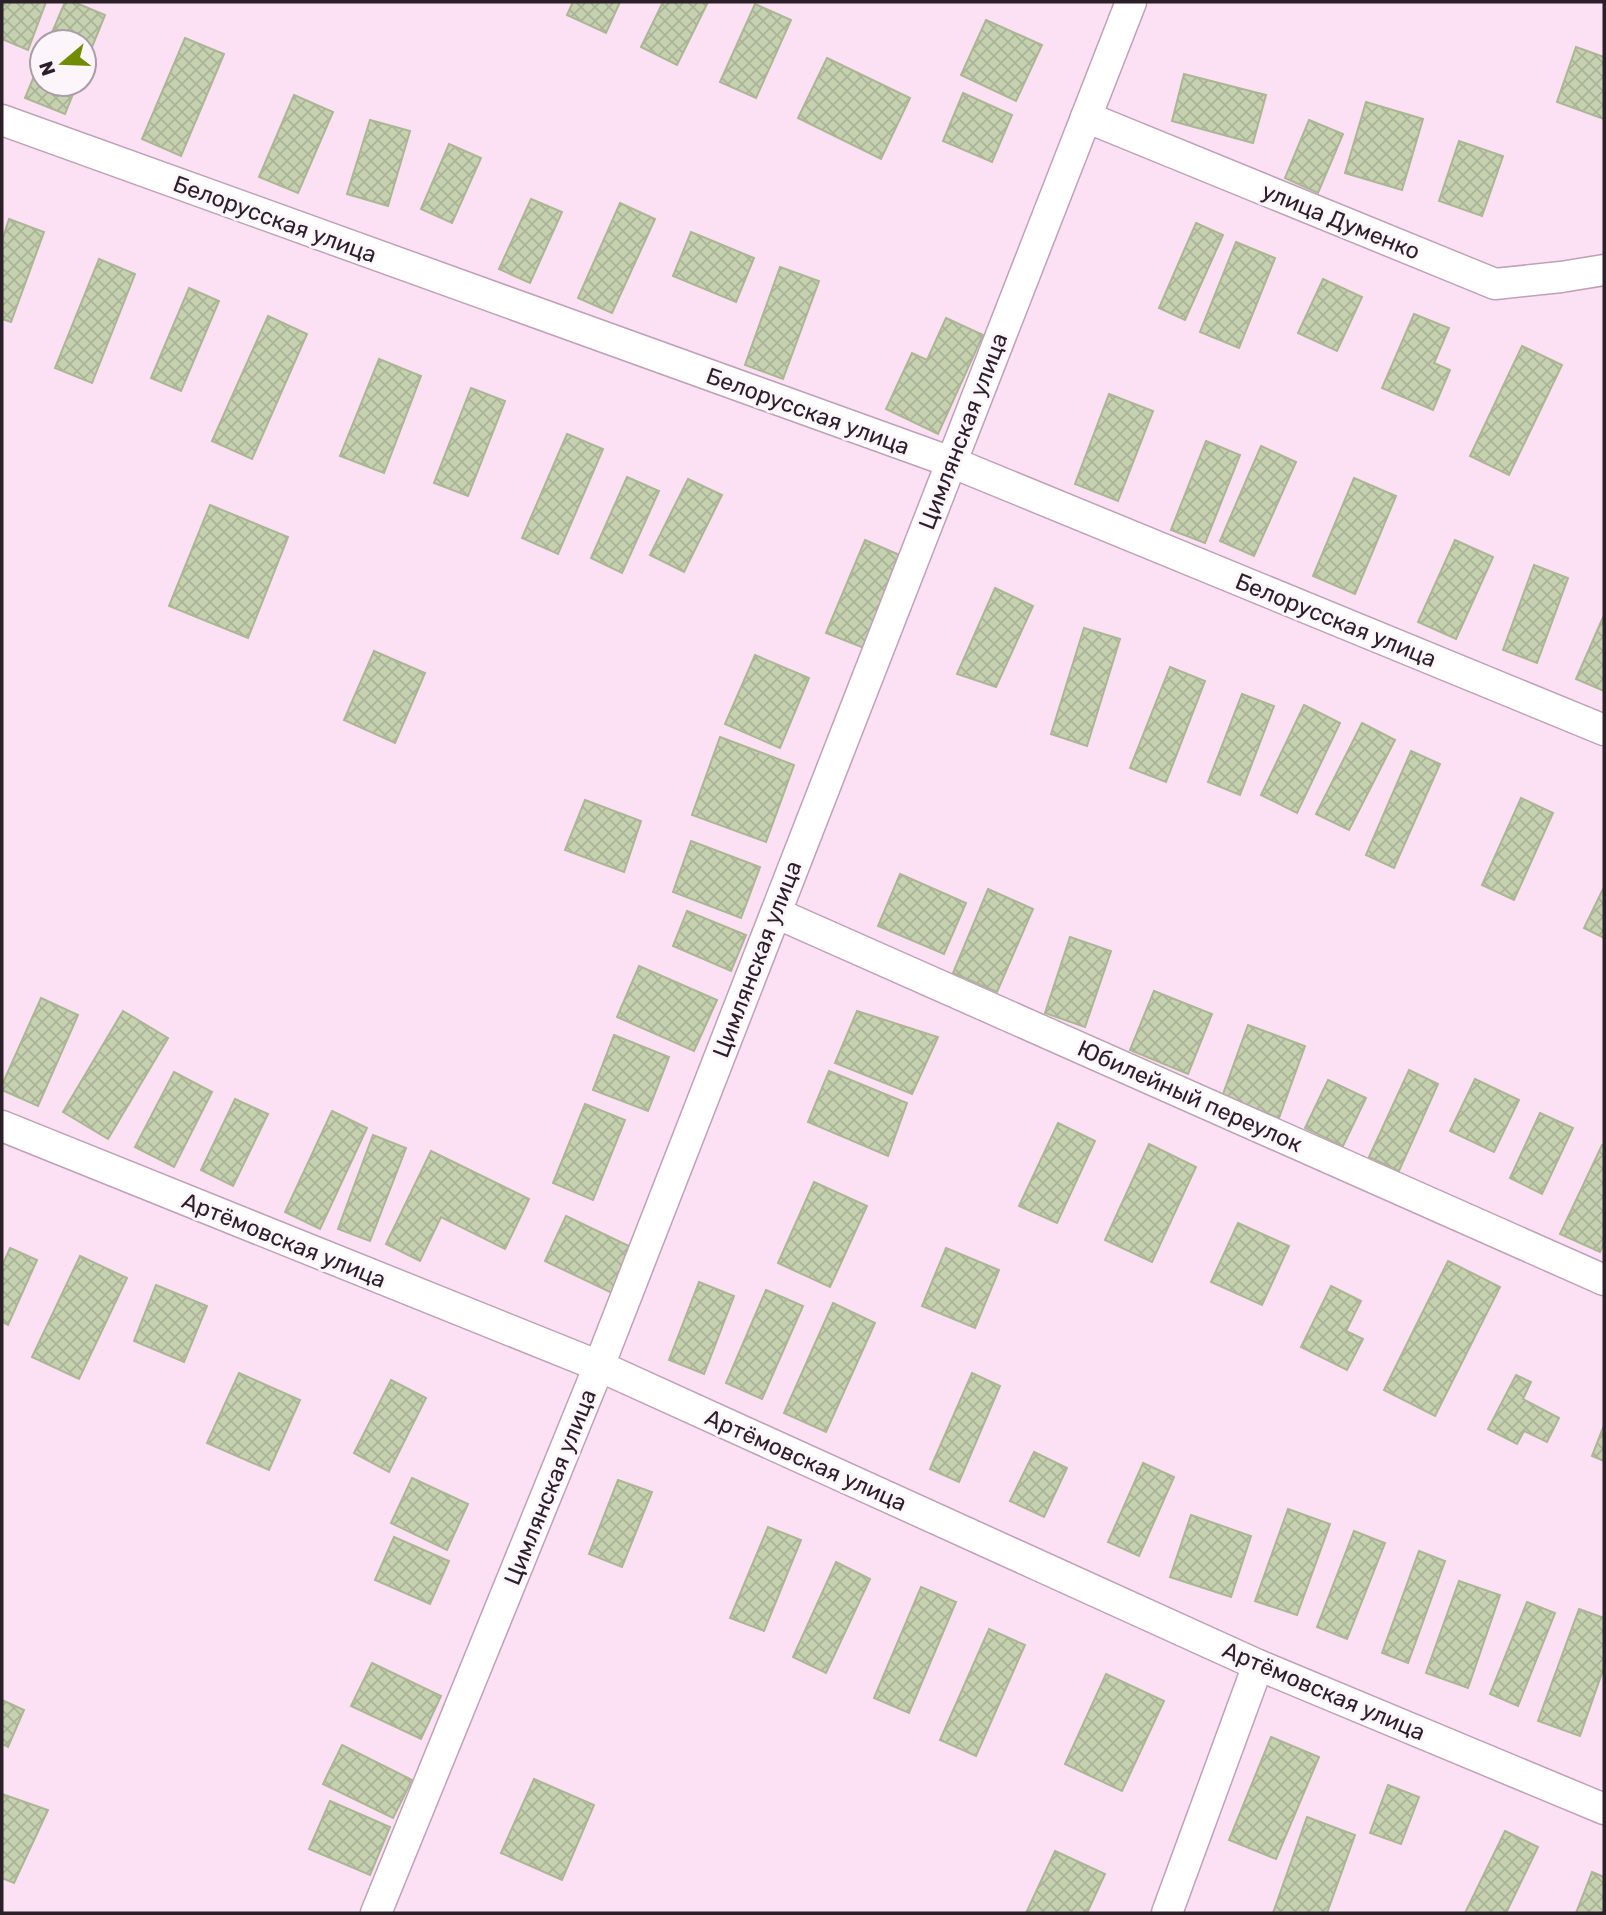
<svg xmlns="http://www.w3.org/2000/svg" width="1606" height="1915" font-family="Rubik,sans-serif">
  <style>
    .building { fill: url(#building-cross-hatch); stroke: #abb694; stroke-width: 2 }
    .lines { fill: none; stroke-linecap: round; stroke-linejoin: round }
    .street-casing { stroke: #c0a1b7; stroke-width: 33 }
    .street { stroke: #fff; stroke-width: 30 }
    .labels { text-anchor: middle; stroke-width: 6; stroke-linejoin: round; paint-order: stroke }
    .street-label { font-size: 23px; fill: #2b1f28; stroke: #fcf5fa }
  </style>
  <defs>
    <pattern id="building-cross-hatch" width="8" height="8" patternUnits="userSpaceOnUse" patternTransform="scale(1.75)"><rect width="8" height="8" fill="#c6d1af"/><path d="M0 0l8 8M0 8l8-8" fill="none" stroke="#aab397"/></pattern>
  </defs>
  <rect width="100%" height="100%" fill="#fce1f4"/>
  <g class="building">
    <path d="M 2,2 L 46,2 L 28,50 L 2,39 Z"/>
    <path d="M 65,2 L 74,2 L 105,15 L 84,67 L 84,42 L 48,42 Z"/>
    <path d="M 573,2 L 620,2 L 606,33 L 567,15 Z"/>
    <path d="M 663,2 L 708,2 L 677,65 L 641,47 Z"/>
    <path d="M 755,4 L 791,20 L 756,98 L 720,82 Z"/>
    <path d="M 986,20 L 1042,45 L 1016,101 L 961,75 Z"/>
    <path d="M 185,38 L 224,54 L 181,156 L 142,139 Z"/>
    <path d="M 1576,47 L 1604,57 L 1604,119 L 1557,102 Z"/>
    <path d="M 42,57 L 42,84 L 77,84 L 65,114 L 25,98 Z"/>
    <path d="M 827,58 L 910,98 L 881,159 L 798,118 Z"/>
    <path d="M 1184,74 L 1266,95 L 1253,143 L 1172,121 Z"/>
    <path d="M 963,93 L 1012,115 L 992,162 L 943,141 Z"/>
    <path d="M 294,95 L 333,112 L 298,193 L 259,177 Z"/>
    <path d="M 1366,102 L 1423,119 L 1402,190 L 1345,173 Z"/>
    <path d="M 370,120 L 410,131 L 388,206 L 347,194 Z"/>
    <path d="M 1309,120 L 1343,134 L 1318,193 L 1285,178 Z"/>
    <path d="M 1459,141 L 1503,156 L 1482,216 L 1439,201 Z"/>
    <path d="M 449,144 L 481,158 L 452,223 L 421,209 Z"/>
    <path d="M 531,199 L 562,212 L 530,283 L 499,269 Z"/>
    <path d="M 620,203 L 655,219 L 612,313 L 578,298 Z"/>
    <path d="M 9,219 L 44,232 L 11,322 L 2,319 L 2,241 Z"/>
    <path d="M 1196,223 L 1223,235 L 1185,320 L 1159,308 Z"/>
    <path d="M 691,232 L 754,258 L 736,302 L 673,276 Z"/>
    <path d="M 1236,242 L 1275,258 L 1239,348 L 1200,332 Z"/>
    <path d="M 99,259 L 135,274 L 92,383 L 55,368 Z"/>
    <path d="M 780,267 L 819,281 L 783,379 L 745,365 Z"/>
    <path d="M 1323,279 L 1362,297 L 1337,351 L 1298,333 Z"/>
    <path d="M 189,288 L 219,301 L 181,391 L 151,378 Z"/>
    <path d="M 1414,314 L 1449,328 L 1434,363 L 1450,370 L 1433,410 L 1382,388 Z"/>
    <path d="M 268,316 L 307,334 L 252,459 L 212,441 Z"/>
    <path d="M 946,318 L 983,335 L 938,434 L 886,409 L 912,353 L 927,360 Z"/>
    <path d="M 1522,346 L 1562,365 L 1509,475 L 1470,456 Z"/>
    <path d="M 379,359 L 421,376 L 384,473 L 340,456 Z"/>
    <path d="M 471,388 L 505,401 L 468,496 L 434,483 Z"/>
    <path d="M 1109,394 L 1153,411 L 1118,501 L 1075,484 Z"/>
    <path d="M 567,434 L 603,449 L 558,554 L 522,538 Z"/>
    <path d="M 1206,441 L 1240,455 L 1205,543 L 1171,530 Z"/>
    <path d="M 1261,446 L 1296,462 L 1254,556 L 1220,541 Z"/>
    <path d="M 627,477 L 659,491 L 622,573 L 591,558 Z"/>
    <path d="M 1354,478 L 1396,496 L 1355,594 L 1313,576 Z"/>
    <path d="M 688,479 L 722,495 L 684,572 L 650,555 Z"/>
    <path d="M 210,505 L 288,537 L 248,638 L 169,606 Z"/>
    <path d="M 865,540 L 902,556 L 864,648 L 826,633 Z"/>
    <path d="M 1455,540 L 1493,557 L 1456,639 L 1418,622 Z"/>
    <path d="M 1534,565 L 1568,578 L 1537,663 L 1503,650 Z"/>
    <path d="M 995,588 L 1033,606 L 996,687 L 957,674 Z"/>
    <path d="M 1604,615 L 1604,691 L 1576,679 Z"/>
    <path d="M 1084,628 L 1120,639 L 1087,746 L 1051,734 Z"/>
    <path d="M 374,651 L 425,673 L 395,743 L 344,720 Z"/>
    <path d="M 755,655 L 809,678 L 780,748 L 725,724 Z"/>
    <path d="M 1170,667 L 1205,681 L 1166,782 L 1130,768 Z"/>
    <path d="M 1242,694 L 1274,706 L 1240,795 L 1208,782 Z"/>
    <path d="M 1304,705 L 1340,723 L 1297,813 L 1261,795 Z"/>
    <path d="M 1362,723 L 1395,740 L 1349,830 L 1316,814 Z"/>
    <path d="M 720,737 L 794,765 L 766,842 L 692,815 Z"/>
    <path d="M 1411,751 L 1440,764 L 1394,868 L 1366,855 Z"/>
    <path d="M 1521,798 L 1553,813 L 1514,900 L 1482,885 Z"/>
    <path d="M 585,800 L 641,821 L 624,872 L 565,850 Z"/>
    <path d="M 691,841 L 760,867 L 741,918 L 673,892 Z"/>
    <path d="M 900,874 L 966,903 L 944,954 L 878,926 Z"/>
    <path d="M 1604,887 L 1604,938 L 1584,928 Z"/>
    <path d="M 988,889 L 1033,909 L 997,992 L 953,973 Z"/>
    <path d="M 687,911 L 746,935 L 731,971 L 673,946 Z"/>
    <path d="M 1070,937 L 1111,951 L 1085,1027 L 1045,1013 Z"/>
    <path d="M 639,966 L 717,1000 L 694,1051 L 617,1017 Z"/>
    <path d="M 1154,991 L 1212,1014 L 1188,1074 L 1130,1050 Z"/>
    <path d="M 41,998 L 78,1015 L 38,1106 L 2,1090 L 2,1085 Z"/>
    <path d="M 123,1011 L 168,1038 L 108,1139 L 63,1112 Z"/>
    <path d="M 857,1011 L 938,1037 L 912,1094 L 835,1063 Z"/>
    <path d="M 1248,1025 L 1305,1046 L 1279,1118 L 1222,1097 Z"/>
    <path d="M 614,1035 L 669,1057 L 648,1111 L 593,1090 Z"/>
    <path d="M 1409,1070 L 1438,1084 L 1399,1171 L 1369,1157 Z"/>
    <path d="M 829,1071 L 907,1103 L 888,1156 L 808,1122 Z"/>
    <path d="M 174,1072 L 212,1092 L 174,1167 L 135,1147 Z"/>
    <path d="M 1475,1079 L 1519,1100 L 1494,1152 L 1450,1131 Z"/>
    <path d="M 1328,1080 L 1366,1098 L 1343,1146 L 1305,1128 Z"/>
    <path d="M 235,1099 L 268,1114 L 233,1186 L 201,1170 Z"/>
    <path d="M 585,1104 L 625,1120 L 593,1200 L 553,1183 Z"/>
    <path d="M 332,1111 L 367,1128 L 320,1229 L 285,1212 Z"/>
    <path d="M 1540,1113 L 1573,1128 L 1542,1194 L 1510,1178 Z"/>
    <path d="M 1058,1123 L 1095,1141 L 1057,1223 L 1019,1206 Z"/>
    <path d="M 373,1135 L 406,1148 L 370,1241 L 338,1229 Z"/>
    <path d="M 1149,1144 L 1196,1167 L 1152,1262 L 1105,1240 Z"/>
    <path d="M 1602,1145 L 1604,1146 L 1604,1243 L 1600,1252 L 1560,1234 Z"/>
    <path d="M 431,1151 L 529,1199 L 505,1249 L 441,1217 L 420,1261 L 386,1244 Z"/>
    <path d="M 814,1182 L 867,1206 L 830,1287 L 778,1263 Z"/>
    <path d="M 566,1216 L 633,1248 L 612,1293 L 545,1261 Z"/>
    <path d="M 1238,1223 L 1289,1246 L 1262,1305 L 1211,1282 Z"/>
    <path d="M 10,1248 L 37,1260 L 8,1325 L 2,1322 L 2,1266 Z"/>
    <path d="M 946,1248 L 999,1270 L 975,1328 L 922,1306 Z"/>
    <path d="M 80,1256 L 127,1278 L 79,1379 L 32,1357 Z"/>
    <path d="M 1448,1261 L 1500,1287 L 1435,1416 L 1384,1390 Z"/>
    <path d="M 699,1282 L 734,1296 L 704,1374 L 669,1360 Z"/>
    <path d="M 156,1285 L 207,1306 L 184,1362 L 134,1341 Z"/>
    <path d="M 1331,1286 L 1361,1301 L 1346,1331 L 1363,1339 L 1347,1370 L 1301,1347 Z"/>
    <path d="M 766,1290 L 803,1306 L 762,1399 L 726,1383 Z"/>
    <path d="M 833,1303 L 875,1323 L 826,1432 L 784,1413 Z"/>
    <path d="M 239,1373 L 300,1400 L 269,1470 L 207,1443 Z"/>
    <path d="M 972,1373 L 1000,1386 L 959,1482 L 930,1469 Z"/>
    <path d="M 1516,1375 L 1531,1382 L 1523,1399 L 1559,1418 L 1547,1442 L 1524,1431 L 1517,1444 L 1488,1429 Z"/>
    <path d="M 391,1380 L 426,1398 L 389,1472 L 354,1453 Z"/>
    <path d="M 1604,1425 L 1604,1461 L 1592,1456 Z"/>
    <path d="M 1034,1452 L 1067,1468 L 1044,1517 L 1010,1501 Z"/>
    <path d="M 1143,1463 L 1174,1477 L 1139,1556 L 1108,1542 Z"/>
    <path d="M 412,1478 L 468,1504 L 447,1550 L 391,1523 Z"/>
    <path d="M 618,1480 L 652,1492 L 622,1567 L 589,1554 Z"/>
    <path d="M 1288,1509 L 1330,1524 L 1297,1615 L 1255,1601 Z"/>
    <path d="M 1191,1515 L 1251,1536 L 1231,1597 L 1170,1577 Z"/>
    <path d="M 768,1527 L 801,1540 L 764,1631 L 730,1618 Z"/>
    <path d="M 1354,1531 L 1385,1543 L 1347,1639 L 1317,1627 Z"/>
    <path d="M 394,1537 L 449,1561 L 430,1604 L 375,1580 Z"/>
    <path d="M 1419,1551 L 1445,1561 L 1408,1663 L 1382,1653 Z"/>
    <path d="M 836,1562 L 870,1579 L 826,1673 L 793,1657 Z"/>
    <path d="M 1459,1581 L 1500,1595 L 1468,1688 L 1426,1673 Z"/>
    <path d="M 921,1587 L 956,1602 L 909,1713 L 874,1698 Z"/>
    <path d="M 1527,1602 L 1555,1613 L 1518,1706 L 1490,1694 Z"/>
    <path d="M 1579,1609 L 1604,1618 L 1604,1667 L 1580,1736 L 1538,1721 Z"/>
    <path d="M 989,1629 L 1025,1645 L 976,1756 L 940,1740 Z"/>
    <path d="M 372,1663 L 441,1696 L 421,1739 L 351,1706 Z"/>
    <path d="M 1106,1674 L 1164,1701 L 1122,1791 L 1065,1764 Z"/>
    <path d="M 2,1700 L 24,1710 L 8,1747 L 2,1744 Z"/>
    <path d="M 1271,1737 L 1319,1757 L 1276,1859 L 1229,1840 Z"/>
    <path d="M 342,1745 L 412,1780 L 393,1818 L 323,1784 Z"/>
    <path d="M 534,1779 L 594,1805 L 562,1880 L 501,1853 Z"/>
    <path d="M 1388,1785 L 1419,1797 L 1401,1844 L 1370,1833 Z"/>
    <path d="M 2,1794 L 48,1810 L 14,1883 L 2,1878 Z"/>
    <path d="M 330,1801 L 390,1827 L 370,1875 L 309,1849 Z"/>
    <path d="M 1307,1817 L 1355,1835 L 1327,1913 L 1273,1913 Z"/>
    <path d="M 1505,1831 L 1538,1847 L 1506,1913 L 1465,1913 Z"/>
    <path d="M 1055,1851 L 1105,1874 L 1087,1913 L 1026,1913 Z"/>
    <path d="M 1592,1872 L 1604,1877 L 1604,1913 L 1576,1913 Z"/>
  </g>
  <g class="lines">
    <g class="street-casing">
      <g id="street">
        <path d="M 1086,117 L 1495,284 L 1561,277 L 1604,270"/>
        <path d="M 2,120 L 951,462 L 1604,730"/>
        <path d="M 776,913 L 1604,1280"/>
        <path d="M 2,1126 L 599,1366 L 1258,1665 L 1604,1809"/>
        <path d="M 376,1913 L 599,1366 L 1131,2"/>
        <path d="M 1167,1913 L 1258,1665"/>
      </g>
    </g>
    <use href="#street" class="street"/>
  </g>
  <g class="labels">
    <g class="street-label">
      <text transform="translate(275 219) rotate(20)" y="8">Белорусская улица</text>
      <text transform="translate(1341 221) rotate(22)" y="8">улица Думенко</text>
      <text transform="translate(808 411) rotate(20)" y="8">Белорусская улица</text>
      <text transform="translate(963 431) rotate(-69)" y="8">Цимлянская улица</text>
      <text transform="translate(1336 620) rotate(22)" y="8">Белорусская улица</text>
      <text transform="translate(757 959) rotate(-69)" y="8">Цимлянская улица</text>
      <text transform="translate(1190 1096) rotate(24)" y="8">Юбилейный переулок</text>
      <text transform="translate(284 1240) rotate(22)" y="8">Артёмовская улица</text>
      <text transform="translate(806 1460) rotate(24)" y="8">Артёмовская улица</text>
      <text transform="translate(550 1487) rotate(-68)" y="8">Цимлянская улица</text>
      <text transform="translate(1324 1691) rotate(23)" y="8">Артёмовская улица</text>
    </g>
  </g>
  <rect width="1606" height="1915" fill="none" stroke="#2b1f28" stroke-width="7"/>
  <g transform="translate(63 63) rotate(251)"><circle r="33" fill="#fcf5fa" stroke="#a89fa6" stroke-width="2"/>
  <path d="M0-5L12 26L0 18L-12 26Z" fill="#718c03"/>
  <text y="-10" font-size="19" font-weight="bold" text-anchor="middle" fill="#2b1f28">N</text>
  </g>
</svg>
